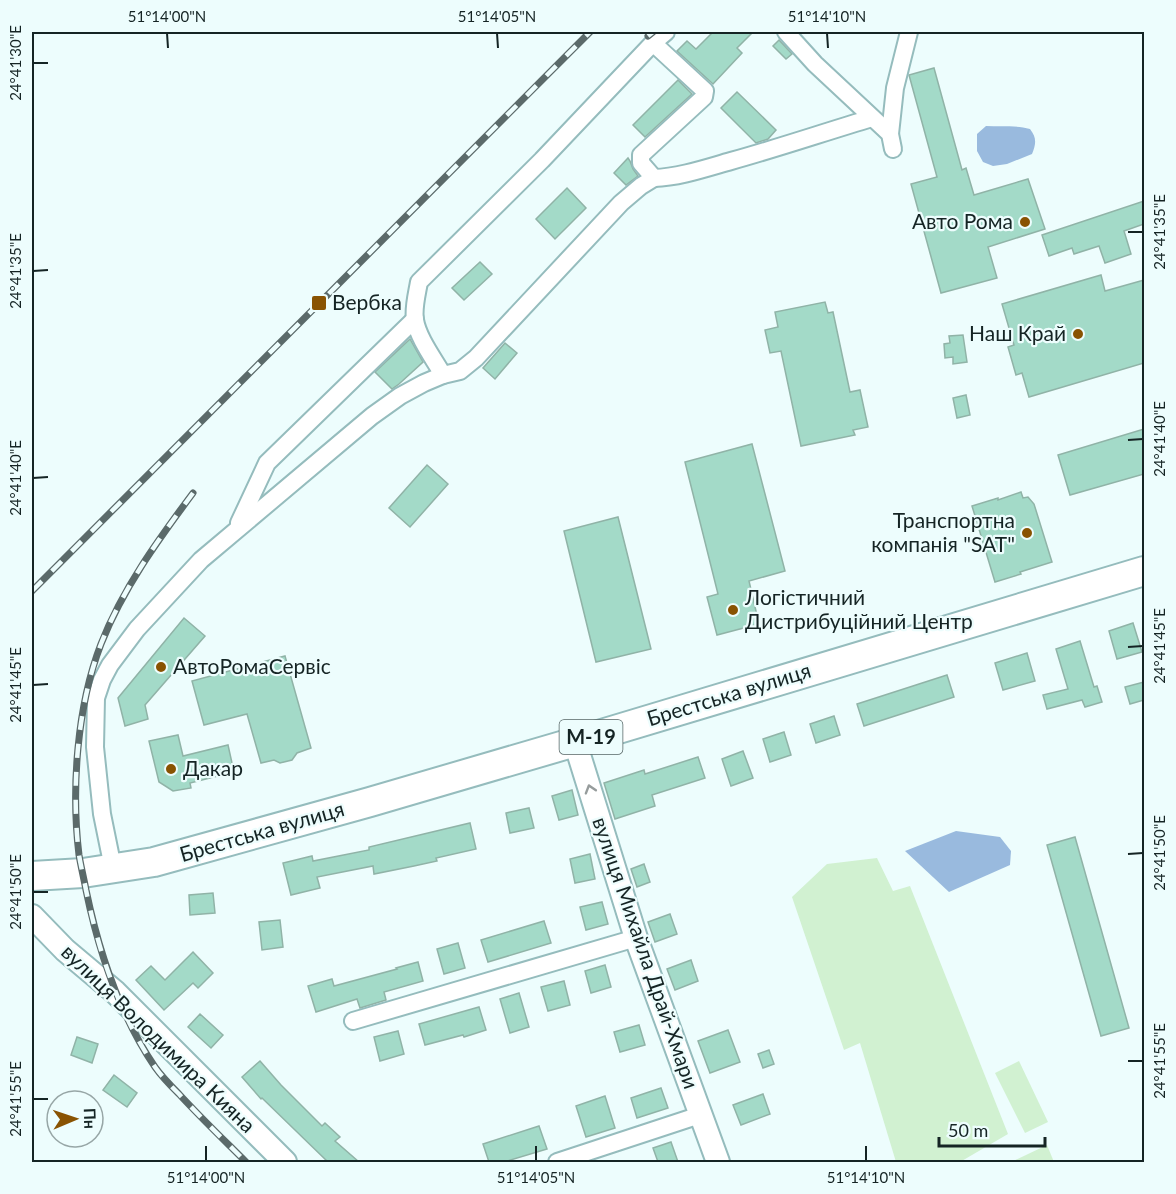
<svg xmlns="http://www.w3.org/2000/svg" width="1176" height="1194" font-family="Lato,sans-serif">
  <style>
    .green { fill: #d1f1d1 }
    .water { fill: #99bade }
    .building { fill: #a3dac8; stroke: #90b3a7; stroke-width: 1.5 }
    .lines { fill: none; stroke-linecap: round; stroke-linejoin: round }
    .street-casing { stroke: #95bcbd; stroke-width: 20 }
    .secondary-casing { stroke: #95bcbd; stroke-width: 26 }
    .highway-casing { stroke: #95bcbd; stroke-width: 32 }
    .street { stroke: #fff; stroke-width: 16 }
    .secondary { stroke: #fff; stroke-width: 22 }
    .highway { stroke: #fff; stroke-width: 28 }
    .rail-casing { stroke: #5b6a6a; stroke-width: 7 }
    .rail { stroke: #edfdfd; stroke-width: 4.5; stroke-dasharray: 14; stroke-linecap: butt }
    .oneway { stroke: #969c9c }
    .ticks { fill: none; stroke: #152424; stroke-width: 2 }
    .poi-dot { fill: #895302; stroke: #edfdfd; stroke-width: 2 }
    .labels { text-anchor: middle; stroke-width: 4.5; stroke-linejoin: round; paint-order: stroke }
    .shield { fill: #edfdfd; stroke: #566565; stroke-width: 1.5 }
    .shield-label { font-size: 20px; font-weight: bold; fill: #152424 }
    .poi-label { font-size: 21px; fill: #152424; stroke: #edfdfd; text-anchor: start }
    .street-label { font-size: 21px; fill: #152424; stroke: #edfdfd }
    .neatline { fill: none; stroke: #152424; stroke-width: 2 }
    .ticks-label { font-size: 15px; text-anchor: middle; fill: #152424 }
  </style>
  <rect width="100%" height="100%" fill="#edfdfd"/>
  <g class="green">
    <path d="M 877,858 L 893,891 L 910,886 L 1008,1134 L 960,1162 L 896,1162 L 860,1043 L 844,1050 L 792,897 L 827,864 Z"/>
    <path d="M 1019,1061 L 1048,1122 L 1025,1133 L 995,1073 Z"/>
    <path d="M 1047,1145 L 1054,1162 L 1011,1162 Z"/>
  </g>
  <g class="water">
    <path d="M 986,126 C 1001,127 1016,125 1030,129 C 1037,138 1036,144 1032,154 L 1007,164 L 993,166 L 983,162 L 977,151 L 977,134 Z"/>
    <path d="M 956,831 L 1000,837 L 1011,851 L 1010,865 L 949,892 L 905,851 Z"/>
  </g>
  <g class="building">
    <path d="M 713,32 L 753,32 L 737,48 L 742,53 L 713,84 L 677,51 L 687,41 L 696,49 Z"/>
    <path d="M 779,40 L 792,54 L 786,59 L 773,46 Z"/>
    <path d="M 934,68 L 962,170 L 966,168 L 974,195 L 1028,179 L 1045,229 L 988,247 L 997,278 L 941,293 L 911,184 L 937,177 L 909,75 Z"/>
    <path d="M 678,80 L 692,94 L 645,137 L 633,125 Z"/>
    <path d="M 737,92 L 776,130 L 768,139 L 756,143 L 721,108 Z"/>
    <path d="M 628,158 L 630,161 L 633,169 L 638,176 L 626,185 L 614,173 Z"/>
    <path d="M 567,188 L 586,208 L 555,239 L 536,219 Z"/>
    <path d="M 1144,201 L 1144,224 L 1124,231 L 1131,254 L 1105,263 L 1099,246 L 1074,254 L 1072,248 L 1049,256 L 1042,235 Z"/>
    <path d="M 480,262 L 492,274 L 464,300 L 452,288 Z"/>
    <path d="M 1101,275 L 1105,291 L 1144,280 L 1144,363 L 1029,397 L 1022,373 L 1016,375 L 1008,347 L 1014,345 L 1002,304 Z"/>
    <path d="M 825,302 L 828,313 L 833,312 L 850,392 L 860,390 L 868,427 L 853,430 L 855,435 L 801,446 L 781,351 L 770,353 L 765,330 L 778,327 L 775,312 Z"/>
    <path d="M 963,335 L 967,362 L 953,364 L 953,357 L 945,358 L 944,344 L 950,343 L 949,336 Z"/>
    <path d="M 410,339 L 423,362 L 399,384 L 392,389 L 375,372 Z"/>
    <path d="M 505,343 L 517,353 L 495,379 L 483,368 Z"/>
    <path d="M 966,395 L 970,415 L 957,418 L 953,398 Z"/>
    <path d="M 1144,429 L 1144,474 L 1070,495 L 1058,455 Z"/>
    <path d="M 752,444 L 785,571 L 749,581 L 759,624 L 717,635 L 707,597 L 718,594 L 685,462 Z"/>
    <path d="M 427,465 L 448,484 L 410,527 L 389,508 Z"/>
    <path d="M 1021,492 L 1023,498 L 1028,497 L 1034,504 L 1052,562 L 1020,572 L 1021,574 L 995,582 L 972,506 L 998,498 L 998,500 Z"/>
    <path d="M 618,517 L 651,649 L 596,662 L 564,531 Z"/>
    <path d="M 184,618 L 205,636 L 145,705 L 148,719 L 125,726 L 118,698 Z"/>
    <path d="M 1133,623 L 1142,652 L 1117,659 L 1109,631 Z"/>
    <path d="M 1080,641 L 1094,687 L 1097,686 L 1102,702 L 1085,707 L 1082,700 L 1047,709 L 1043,695 L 1068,689 L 1056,649 Z"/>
    <path d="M 1027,653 L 1035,681 L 1003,690 L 995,663 Z"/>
    <path d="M 285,656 L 311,748 L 297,753 L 292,760 L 280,763 L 274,760 L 261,763 L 247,714 L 204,725 L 192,681 Z"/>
    <path d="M 947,675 L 954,697 L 864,726 L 857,704 Z"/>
    <path d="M 1144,682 L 1144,700 L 1130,704 L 1125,687 Z"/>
    <path d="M 834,716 L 840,735 L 816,743 L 810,724 Z"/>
    <path d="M 784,732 L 791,755 L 770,762 L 763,739 Z"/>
    <path d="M 178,735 L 183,756 L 228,745 L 234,772 L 190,783 L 191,788 L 173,791 L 159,782 L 149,741 Z"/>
    <path d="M 743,751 L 753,778 L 731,786 L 722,759 Z"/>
    <path d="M 698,757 L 705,778 L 652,795 L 655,806 L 615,819 L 604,783 L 644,770 L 645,774 Z"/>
    <path d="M 572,790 L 578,815 L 559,820 L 552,796 Z"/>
    <path d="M 529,808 L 534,828 L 510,833 L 506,813 Z"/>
    <path d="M 470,823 L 476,849 L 436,858 L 437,861 L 414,866 L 374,874 L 373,866 L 317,877 L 320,888 L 291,895 L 283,863 L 312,856 L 313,861 L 369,850 L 369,847 Z"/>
    <path d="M 1075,837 L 1129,1028 L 1101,1036 L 1047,845 Z"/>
    <path d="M 590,854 L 595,879 L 575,883 L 570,859 Z"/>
    <path d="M 644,864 L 650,882 L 637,887 L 631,869 Z"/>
    <path d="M 213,893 L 215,913 L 190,915 L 189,895 Z"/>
    <path d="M 602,902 L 608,924 L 586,930 L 580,907 Z"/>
    <path d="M 670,914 L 677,934 L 655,942 L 648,922 Z"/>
    <path d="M 280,920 L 283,947 L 262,950 L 259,922 Z"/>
    <path d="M 544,921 L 551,943 L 488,962 L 481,940 Z"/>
    <path d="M 458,943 L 465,968 L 444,974 L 437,949 Z"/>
    <path d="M 193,952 L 213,973 L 198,988 L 193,983 L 164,1010 L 136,980 L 151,966 L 165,980 Z"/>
    <path d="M 691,960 L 698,981 L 675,990 L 667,969 Z"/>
    <path d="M 418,962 L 423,981 L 384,992 L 386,1000 L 360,1008 L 357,999 L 316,1012 L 308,986 L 332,979 L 334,986 L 397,969 L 396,968 Z"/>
    <path d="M 605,965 L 611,987 L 591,993 L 585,971 Z"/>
    <path d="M 564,981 L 570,1005 L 548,1011 L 541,987 Z"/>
    <path d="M 519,993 L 529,1027 L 510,1033 L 500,999 Z"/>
    <path d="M 479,1007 L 486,1030 L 464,1037 L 463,1035 L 425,1045 L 419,1024 Z"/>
    <path d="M 200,1014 L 223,1035 L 211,1048 L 188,1027 Z"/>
    <path d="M 639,1025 L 645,1045 L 620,1052 L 614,1032 Z"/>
    <path d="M 728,1030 L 740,1062 L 710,1073 L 698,1041 Z"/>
    <path d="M 398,1031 L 404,1054 L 380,1061 L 374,1037 Z"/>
    <path d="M 77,1037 L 98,1044 L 92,1063 L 71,1055 Z"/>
    <path d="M 769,1050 L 774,1064 L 763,1068 L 758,1054 Z"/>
    <path d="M 260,1061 L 281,1085 L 322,1126 L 325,1123 L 340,1137 L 335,1141 L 359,1162 L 328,1162 L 262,1098 L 261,1099 L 242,1077 Z"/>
    <path d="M 114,1075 L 137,1093 L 127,1107 L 103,1090 Z"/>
    <path d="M 661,1088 L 668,1108 L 637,1118 L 631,1098 Z"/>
    <path d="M 763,1094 L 770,1114 L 741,1125 L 733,1105 Z"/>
    <path d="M 605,1096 L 615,1128 L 586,1137 L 576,1106 Z"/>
    <path d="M 539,1126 L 547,1149 L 504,1162 L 489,1162 L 483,1144 Z"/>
    <path d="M 671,1142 L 678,1162 L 658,1162 L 653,1148 Z"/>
  </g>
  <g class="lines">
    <g class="street-casing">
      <g id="street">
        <path d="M 786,32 L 815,64 L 890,134 L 893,149"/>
        <path d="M 890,134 L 895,88 L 909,32"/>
        <path d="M 654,178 C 680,177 706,168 731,161 C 778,148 825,132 872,118"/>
        <path d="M 443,375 C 434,359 418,338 415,320 C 413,308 417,294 419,282 L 542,160 L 653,43 L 666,32"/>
        <path d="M 239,523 L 267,463 L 415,319"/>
        <path d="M 113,868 L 102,814 L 95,747 L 96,698 L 102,680 L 110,665 L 137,629 L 201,560 L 372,416 L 400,396 L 424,383 L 443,375 L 460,371 L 476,358 L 621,203 L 641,186 L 654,178 L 641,163 L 641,155 L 704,97 L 705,91 L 653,43"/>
        <path d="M 353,1021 L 636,938"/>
        <path d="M 557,1162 L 700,1115"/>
      </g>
    </g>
    <g class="secondary-casing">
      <g id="secondary">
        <path d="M 575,742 L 636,938 L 718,1162"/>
        <path d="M 32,916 L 65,950 L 115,992 L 285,1162"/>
      </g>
    </g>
    <g class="highway-casing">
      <path id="highway" d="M 32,876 L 83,873 L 154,862 L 370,802 L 575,742 L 1144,571"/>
    </g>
    <use href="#street" class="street"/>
    <use href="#secondary" class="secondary"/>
    <use href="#highway" class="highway"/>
    <g class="rail-casing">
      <g id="rail">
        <path d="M 648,36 L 653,32"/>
        <path d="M 193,493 C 158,540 123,588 101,644 C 77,706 71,789 79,855 C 81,867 84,879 86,890 C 99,953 119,1014 155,1067 C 162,1077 171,1086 179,1094 C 201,1118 224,1140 246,1162"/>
        <path d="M 32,591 L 590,32"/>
      </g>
    </g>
    <use href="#rail" class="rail"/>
  </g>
  <defs><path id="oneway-chevron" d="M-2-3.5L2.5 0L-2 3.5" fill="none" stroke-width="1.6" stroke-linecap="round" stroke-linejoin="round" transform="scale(1.5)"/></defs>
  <use class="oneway" href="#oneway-chevron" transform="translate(590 789) rotate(-107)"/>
  <path class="ticks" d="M 167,33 L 168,48M 497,33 L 498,48M 827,33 L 828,48M 33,63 L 48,63M 1128,232 L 1143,232M 33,271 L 48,270M 1128,440 L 1143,439M 33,478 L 48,477M 1128,647 L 1143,646M 33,685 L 48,684M 1128,854 L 1143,853M 33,892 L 48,892M 1128,1061 L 1143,1061M 33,1099 L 48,1099M 206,1146 L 206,1161M 536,1146 L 536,1161M 866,1146 L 866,1161"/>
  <g class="poi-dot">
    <circle cx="1025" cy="222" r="6"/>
    <rect x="311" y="295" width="16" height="16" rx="3"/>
    <circle cx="1078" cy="334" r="6"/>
    <circle cx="1027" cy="533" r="6"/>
    <circle cx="733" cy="610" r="6"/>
    <circle cx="161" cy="667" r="6"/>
    <circle cx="171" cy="769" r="6"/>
  </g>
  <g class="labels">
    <rect class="shield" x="559.5" y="720" width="63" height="34" rx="4.5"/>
    <g class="shield-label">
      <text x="591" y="744">М-19</text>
    </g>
    <g class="poi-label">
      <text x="1013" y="229" text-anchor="end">Авто Рома</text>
      <text x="332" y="310">Вербка</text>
      <text x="1066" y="341" text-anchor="end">Наш Край</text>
      <text x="1015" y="528" text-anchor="end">Транспортна<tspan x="1015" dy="24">компанія "SAT"</tspan></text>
      <text x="745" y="605">Логістичний<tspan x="745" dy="24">Дистрибуційний Центр</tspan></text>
      <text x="173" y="674">АвтоРомаСервіс</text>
      <text x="183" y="776">Дакар</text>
    </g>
    <g class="street-label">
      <text transform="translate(729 695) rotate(-17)" y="7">Брестська вулиця</text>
      <text transform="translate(262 832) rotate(-16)" y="7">Брестська вулиця</text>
      <text transform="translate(645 953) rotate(71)" y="7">вулиця Михайла Драй-Хмари</text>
      <text transform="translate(158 1039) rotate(44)" y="7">вулиця Володимира Кияна</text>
    </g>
  </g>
  <rect width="1176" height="1194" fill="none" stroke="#edfdfd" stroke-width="66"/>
  <g transform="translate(75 1119) rotate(88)"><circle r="28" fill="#edfdfd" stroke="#97a6a6" stroke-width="1.5"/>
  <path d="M0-4.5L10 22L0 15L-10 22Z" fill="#895302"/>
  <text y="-9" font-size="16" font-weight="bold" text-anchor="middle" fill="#152424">Пн</text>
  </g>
  <path d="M939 1137v9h106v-9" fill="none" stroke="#152424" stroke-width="3"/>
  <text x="948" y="1137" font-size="18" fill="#152424" stroke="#edfdfd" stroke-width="4.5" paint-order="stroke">50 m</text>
  <rect x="33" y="33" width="1110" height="1128" class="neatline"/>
  <g class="ticks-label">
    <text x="167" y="22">51°14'00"N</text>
    <text x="497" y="22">51°14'05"N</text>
    <text x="827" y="22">51°14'10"N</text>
    <text transform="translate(16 63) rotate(-90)" y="5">24°41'30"E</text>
    <text transform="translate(1160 232) rotate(-90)" y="5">24°41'35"E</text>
    <text transform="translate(16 271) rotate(-90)" y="5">24°41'35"E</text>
    <text transform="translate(1160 439) rotate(-90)" y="5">24°41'40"E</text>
    <text transform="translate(16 478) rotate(-90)" y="5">24°41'40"E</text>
    <text transform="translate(1160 646) rotate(-90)" y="5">24°41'45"E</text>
    <text transform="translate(16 685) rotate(-90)" y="5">24°41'45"E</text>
    <text transform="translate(1160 853) rotate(-90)" y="5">24°41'50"E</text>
    <text transform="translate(16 892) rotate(-90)" y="5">24°41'50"E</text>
    <text transform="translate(1160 1061) rotate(-90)" y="5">24°41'55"E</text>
    <text transform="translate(16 1099) rotate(-90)" y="5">24°41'55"E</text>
    <text x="206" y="1183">51°14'00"N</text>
    <text x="536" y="1183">51°14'05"N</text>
    <text x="866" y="1183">51°14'10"N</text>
  </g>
</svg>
